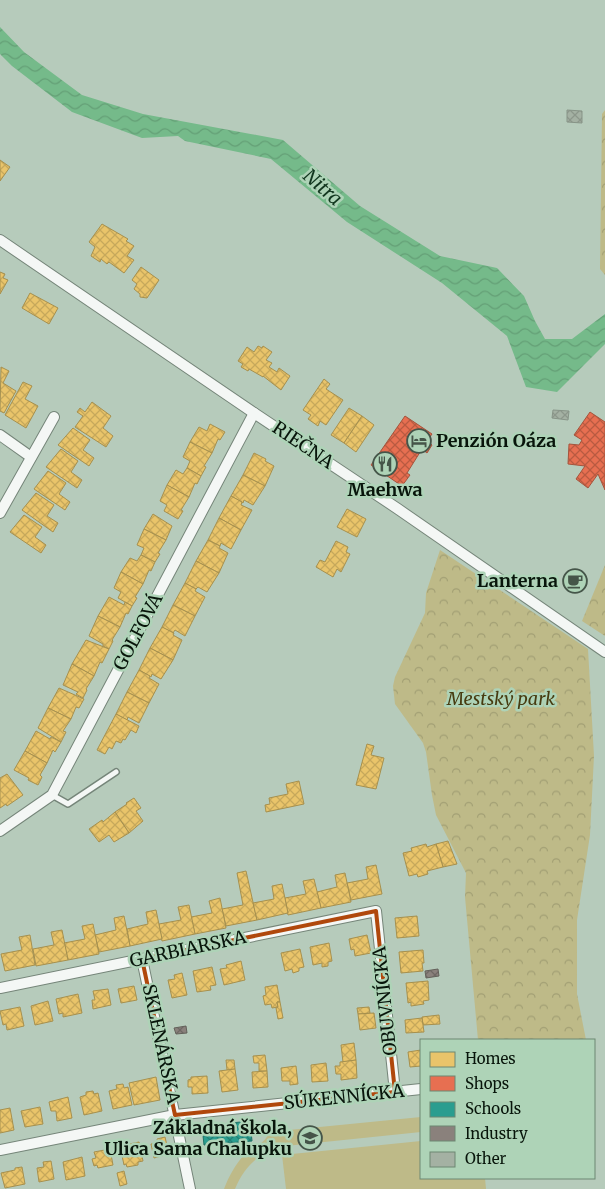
<svg xmlns="http://www.w3.org/2000/svg" width="605" height="1189" font-family="Merriweather,serif">
  <style>
    .forest { fill: url(#forest-crowns) }
    .pitch { fill: #beba88 }
    .water { fill: url(#water-waves) }
    .homes { fill: url(#homes-cross-hatch); stroke: #a6904e }
    .shops { fill: url(#shops-cross-hatch); stroke: #a4543c }
    .schools { fill: url(#schools-cross-hatch); stroke: #207467 }
    .industry { fill: url(#industry-cross-hatch); stroke: #63615a }
    .building { fill: url(#building-cross-hatch); stroke: #879487 }
    .lines { fill: none; stroke-linecap: round; stroke-linejoin: round }
    .lane-casing { stroke: #758579; stroke-width: 8 }
    .street-casing { stroke: #758579; stroke-width: 12 }
    .lane { stroke: #f4f7f5; stroke-width: 5 }
    .street { stroke: #f4f7f5; stroke-width: 10 }
    .marked { fill: none; stroke: #b0480c; stroke-width: 4; stroke-linejoin: round }
    .labels { text-anchor: middle; stroke-width: 5; stroke-linejoin: round; paint-order: stroke }
    .poi-label { font-size: 18px; font-weight: bold; fill: #08150b; stroke: #aed3b7; text-anchor: end }
    .street-label { font-size: 18px; fill: #08150b; stroke: #aed3b7 }
    .park-label { font-size: 18px; font-style: italic; fill: #473b10; stroke: #aed3b7 }
    .water-label { font-size: 19px; font-style: italic; fill: #12371f; stroke: #aed3b7 }
  </style>
  <defs>
    <pattern id="forest-crowns" width="20" height="18" patternUnits="userSpaceOnUse" patternTransform="scale(1.25)"><rect width="20" height="18" fill="#beba88"/><path d="M2 6a3 3 0 1 1 6 0M12 15a3 3 0 1 1 6 0" fill="none" stroke="#a29f74"/></pattern>
    <pattern id="water-waves" width="16" height="10" patternUnits="userSpaceOnUse" patternTransform="scale(1.25)"><rect width="16" height="10" fill="#75ba8a"/><path d="M0 5q4-4 8 0t8 0" fill="none" stroke="#649f76"/></pattern>
    <pattern id="homes-cross-hatch" width="8" height="8" patternUnits="userSpaceOnUse" patternTransform="scale(1.25)"><rect width="8" height="8" fill="#e9c46a"/><path d="M0 0l8 8M0 8l8-8" fill="none" stroke="#c6a85b"/></pattern>
    <pattern id="shops-cross-hatch" width="8" height="8" patternUnits="userSpaceOnUse" patternTransform="scale(1.25)"><rect width="8" height="8" fill="#e76f51"/><path d="M0 0l8 8M0 8l8-8" fill="none" stroke="#b95a41"/></pattern>
    <pattern id="schools-cross-hatch" width="8" height="8" patternUnits="userSpaceOnUse" patternTransform="scale(1.25)"><rect width="8" height="8" fill="#2a9d8f"/><path d="M0 0l8 8M0 8l8-8" fill="none" stroke="#227f73"/></pattern>
    <pattern id="industry-cross-hatch" width="8" height="8" patternUnits="userSpaceOnUse" patternTransform="scale(1.25)"><rect width="8" height="8" fill="#8a817c"/><path d="M0 0l8 8M0 8l8-8" fill="none" stroke="#6f6864"/></pattern>
    <pattern id="building-cross-hatch" width="8" height="8" patternUnits="userSpaceOnUse" patternTransform="scale(1.25)"><rect width="8" height="8" fill="#a4b1a3"/><path d="M0 0l8 8M0 8l8-8" fill="none" stroke="#8c978b"/></pattern>
  </defs>
  <rect width="100%" height="100%" fill="#b6cbbb"/>
  <g class="forest">
    <path d="M 605,110 L 605,275 L 600,269 L 602,114 Z"/>
    <path d="M 440,550 L 588,649 L 594,756 L 590,835 L 577,920 L 577,994 L 586,1040 L 478,1040 L 465,897 L 466,873 L 436,815 L 432,795 L 426,752 L 423,743 L 395,704 L 393,686 L 395,677 L 425,613 L 426,593 Z"/>
    <path d="M 605,565 L 605,636 L 582,621 Z"/>
  </g>
  <g class="pitch">
    <path d="M 421,1117 L 421,1132 L 276,1147 C 255,1157 244,1168 235,1189 L 224,1189 C 229,1176 235,1165 244,1155 C 254,1145 265,1145 269,1132 Z"/>
    <path d="M 421,1141 L 421,1178 L 485,1178 L 486,1189 L 286,1189 L 282,1155 Z"/>
  </g>
  <path class="water" d="M 0,27 L 24,52 L 82,95 L 143,114 L 283,140 L 360,206 L 440,256 L 497,268 L 524,296 L 535,321 L 545,339 L 572,339 L 605,314 L 605,344 L 557,392 L 526,387 L 507,336 L 442,283 L 347,222 L 271,159 L 185,141 L 178,136 L 142,138 L 72,112 L 12,66 L 0,54 Z"/>
  <g class="homes">
    <path d="M 0,160 L 10,167 L 0,181 Z"/>
    <path d="M 102,224 L 128,239 L 126,241 L 134,246 L 127,256 L 134,260 L 124,273 L 109,262 L 107,264 L 101,259 L 100,262 L 91,256 L 95,247 L 89,242 Z"/>
    <path d="M 141,267 L 159,280 L 147,298 L 140,297 L 140,294 L 134,289 L 137,284 L 132,280 Z"/>
    <path d="M 0,272 L 5,274 L 3,278 L 8,280 L 0,294 Z"/>
    <path d="M 30,293 L 58,308 L 49,324 L 22,308 Z"/>
    <path d="M 258,346 L 262,348 L 263,346 L 272,352 L 266,360 L 272,363 L 269,367 L 277,372 L 279,368 L 290,376 L 281,390 L 263,376 L 263,377 L 249,369 L 248,371 L 241,367 L 243,364 L 238,361 L 247,347 L 254,352 Z"/>
    <path d="M 1,367 L 9,371 L 3,383 L 16,391 L 4,413 L 0,411 Z"/>
    <path d="M 324,379 L 330,384 L 326,389 L 343,400 L 326,425 L 320,421 L 318,426 L 308,419 L 311,415 L 303,410 Z"/>
    <path d="M 23,382 L 32,386 L 25,399 L 38,406 L 26,428 L 5,415 Z"/>
    <path d="M 92,402 L 111,416 L 103,428 L 113,436 L 106,447 L 75,427 L 83,416 L 77,412 L 80,408 L 85,412 Z"/>
    <path d="M 349,408 L 362,416 L 344,443 L 331,435 Z"/>
    <path d="M 362,416 L 374,425 L 356,452 L 344,443 Z"/>
    <path d="M 210,424 L 225,432 L 220,440 L 218,439 L 212,453 L 190,442 L 199,427 L 207,431 Z"/>
    <path d="M 73,428 L 90,440 L 83,450 L 94,458 L 89,466 L 58,445 Z"/>
    <path d="M 190,442 L 212,453 L 204,466 L 206,467 L 201,476 L 187,468 L 190,461 L 183,457 Z"/>
    <path d="M 61,449 L 78,461 L 71,472 L 82,480 L 77,488 L 46,467 Z"/>
    <path d="M 254,453 L 266,459 L 265,461 L 274,466 L 265,486 L 243,475 Z"/>
    <path d="M 187,468 L 201,476 L 197,484 L 195,483 L 189,497 L 167,485 L 176,470 L 183,474 Z"/>
    <path d="M 48,471 L 66,483 L 59,494 L 70,502 L 65,510 L 34,489 Z"/>
    <path d="M 243,475 L 265,486 L 253,505 L 244,500 L 243,503 L 231,496 Z"/>
    <path d="M 167,485 L 189,497 L 181,510 L 183,511 L 178,519 L 164,511 L 167,505 L 160,501 Z"/>
    <path d="M 36,493 L 54,505 L 47,516 L 58,523 L 53,532 L 22,510 Z"/>
    <path d="M 231,496 L 242,502 L 241,505 L 252,510 L 241,530 L 219,518 Z"/>
    <path d="M 347,509 L 366,519 L 357,537 L 337,527 Z"/>
    <path d="M 153,514 L 172,526 L 166,540 L 144,529 Z"/>
    <path d="M 24,515 L 42,527 L 35,537 L 46,545 L 41,553 L 10,532 Z"/>
    <path d="M 219,518 L 241,530 L 231,549 L 221,543 L 220,546 L 208,540 Z"/>
    <path d="M 144,529 L 166,540 L 158,553 L 160,554 L 155,562 L 141,555 L 144,548 L 137,545 Z"/>
    <path d="M 208,540 L 220,546 L 219,548 L 228,553 L 219,573 L 196,561 Z"/>
    <path d="M 336,541 L 348,547 L 346,552 L 350,554 L 341,572 L 337,569 L 333,577 L 316,567 L 320,560 L 325,562 Z"/>
    <path d="M 141,555 L 155,562 L 151,571 L 149,570 L 143,584 L 121,572 L 130,558 L 137,561 Z"/>
    <path d="M 196,561 L 219,573 L 207,592 L 198,587 L 196,589 L 185,583 Z"/>
    <path d="M 121,572 L 143,584 L 135,597 L 137,598 L 132,606 L 118,598 L 121,592 L 114,588 Z"/>
    <path d="M 185,583 L 196,589 L 195,591 L 205,597 L 195,616 L 173,605 Z"/>
    <path d="M 109,597 L 124,605 L 125,602 L 132,606 L 128,614 L 126,613 L 120,627 L 98,616 Z"/>
    <path d="M 173,605 L 195,616 L 185,636 L 175,630 L 173,633 L 162,627 Z"/>
    <path d="M 98,616 L 120,627 L 112,640 L 113,641 L 109,649 L 103,646 L 103,644 L 89,636 Z"/>
    <path d="M 162,627 L 174,633 L 173,635 L 182,640 L 173,660 L 150,648 Z"/>
    <path d="M 86,640 L 109,649 L 102,663 L 100,662 L 94,676 L 72,664 Z"/>
    <path d="M 150,648 L 173,660 L 161,679 L 152,674 L 151,677 L 139,670 Z"/>
    <path d="M 72,664 L 94,676 L 86,689 L 87,690 L 83,698 L 76,694 L 78,692 L 63,685 Z"/>
    <path d="M 139,670 L 150,676 L 149,678 L 159,684 L 149,703 L 127,692 Z"/>
    <path d="M 59,688 L 84,699 L 79,708 L 76,707 L 71,719 L 48,708 Z"/>
    <path d="M 127,692 L 149,703 L 139,723 L 128,717 L 127,720 L 116,714 Z"/>
    <path d="M 48,708 L 71,719 L 63,731 L 66,732 L 61,742 L 38,728 Z"/>
    <path d="M 116,714 L 139,726 L 136,733 L 131,730 L 125,740 L 123,739 L 121,743 L 116,741 L 112,749 L 109,747 L 105,754 L 97,750 Z"/>
    <path d="M 36,731 L 50,739 L 51,737 L 61,742 L 55,752 L 53,750 L 47,763 L 25,751 Z"/>
    <path d="M 367,744 L 374,746 L 371,755 L 384,758 L 376,789 L 356,785 Z"/>
    <path d="M 25,751 L 47,763 L 40,775 L 42,777 L 38,785 L 28,780 L 29,778 L 14,770 Z"/>
    <path d="M 7,774 L 23,795 L 7,806 L 6,804 L 0,808 L 0,778 Z"/>
    <path d="M 299,781 L 304,804 L 266,812 L 265,805 L 270,804 L 269,798 L 288,794 L 286,784 Z"/>
    <path d="M 134,798 L 141,808 L 136,811 L 143,821 L 129,833 L 115,812 L 127,804 L 126,803 Z"/>
    <path d="M 115,812 L 129,833 L 114,842 L 109,835 L 99,842 L 89,829 L 102,820 L 103,822 Z"/>
    <path d="M 448,841 L 457,864 L 443,867 L 436,844 Z"/>
    <path d="M 426,844 L 427,847 L 436,844 L 443,867 L 427,871 L 428,874 L 418,877 L 417,874 L 409,876 L 403,853 L 412,851 L 411,848 Z"/>
    <path d="M 376,865 L 382,894 L 351,900 L 347,883 L 368,879 L 366,867 Z"/>
    <path d="M 246,871 L 257,920 L 226,926 L 222,909 L 243,905 L 237,873 Z"/>
    <path d="M 345,873 L 351,902 L 321,908 L 317,892 L 337,887 L 335,875 Z"/>
    <path d="M 314,879 L 321,908 L 288,915 L 285,898 L 306,894 L 303,881 Z"/>
    <path d="M 282,884 L 288,913 L 257,920 L 253,903 L 274,899 L 272,886 Z"/>
    <path d="M 220,898 L 226,928 L 195,934 L 191,917 L 212,913 L 209,901 Z"/>
    <path d="M 189,905 L 195,934 L 162,941 L 159,924 L 181,920 L 178,907 Z"/>
    <path d="M 156,910 L 162,939 L 130,946 L 127,929 L 148,924 L 146,912 Z"/>
    <path d="M 124,916 L 130,946 L 99,952 L 95,935 L 116,930 L 114,918 Z"/>
    <path d="M 417,916 L 419,936 L 397,938 L 395,918 Z"/>
    <path d="M 93,924 L 99,954 L 68,960 L 64,943 L 85,939 L 82,926 Z"/>
    <path d="M 62,930 L 68,960 L 36,966 L 33,949 L 54,945 L 51,932 Z"/>
    <path d="M 30,935 L 35,965 L 5,971 L 1,954 L 22,950 L 19,937 Z"/>
    <path d="M 367,935 L 371,953 L 355,956 L 354,949 L 351,950 L 349,939 Z"/>
    <path d="M 329,943 L 332,961 L 328,962 L 328,966 L 322,967 L 322,963 L 313,965 L 310,947 Z"/>
    <path d="M 300,949 L 304,967 L 299,968 L 299,971 L 293,973 L 292,969 L 285,971 L 281,953 Z"/>
    <path d="M 423,950 L 424,963 L 422,963 L 423,971 L 401,973 L 399,952 Z"/>
    <path d="M 241,961 L 245,980 L 224,985 L 220,969 L 227,968 L 226,965 Z"/>
    <path d="M 212,967 L 216,985 L 210,986 L 211,990 L 197,992 L 193,971 Z"/>
    <path d="M 182,973 L 187,995 L 172,998 L 168,980 L 175,979 L 174,975 Z"/>
    <path d="M 428,981 L 429,1000 L 423,1001 L 424,1004 L 411,1006 L 411,1002 L 408,1003 L 406,983 Z"/>
    <path d="M 277,985 L 280,1002 L 277,1002 L 278,1007 L 272,1008 L 271,1004 L 265,1005 L 263,996 L 266,995 L 265,987 Z"/>
    <path d="M 134,986 L 137,1000 L 121,1003 L 118,989 Z"/>
    <path d="M 108,989 L 111,1005 L 93,1009 L 92,1000 L 95,1000 L 93,991 Z"/>
    <path d="M 78,994 L 82,1013 L 63,1017 L 63,1013 L 59,1014 L 56,999 Z"/>
    <path d="M 48,1001 L 53,1021 L 35,1025 L 31,1006 Z"/>
    <path d="M 277,1002 L 280,1002 L 283,1018 L 278,1019 L 276,1008 L 278,1007 Z"/>
    <path d="M 20,1007 L 24,1026 L 7,1030 L 6,1024 L 3,1025 L 0,1011 Z"/>
    <path d="M 369,1007 L 370,1013 L 358,1014 L 357,1008 Z"/>
    <path d="M 374,1013 L 376,1028 L 360,1030 L 358,1014 Z"/>
    <path d="M 439,1015 L 440,1024 L 423,1025 L 422,1017 Z"/>
    <path d="M 422,1018 L 424,1032 L 406,1033 L 405,1020 Z"/>
    <path d="M 354,1043 L 356,1060 L 343,1062 L 341,1045 Z"/>
    <path d="M 421,1050 L 421,1066 L 410,1067 L 408,1052 Z"/>
    <path d="M 265,1055 L 267,1071 L 259,1071 L 259,1063 L 254,1063 L 253,1056 Z"/>
    <path d="M 226,1060 L 234,1060 L 235,1069 L 227,1070 Z"/>
    <path d="M 356,1060 L 357,1078 L 341,1080 L 341,1074 L 336,1074 L 335,1066 L 340,1066 L 340,1062 Z"/>
    <path d="M 326,1063 L 328,1081 L 312,1082 L 311,1065 Z"/>
    <path d="M 296,1066 L 298,1084 L 290,1085 L 290,1081 L 282,1081 L 281,1068 Z"/>
    <path d="M 235,1069 L 238,1090 L 222,1092 L 219,1071 Z"/>
    <path d="M 267,1071 L 268,1087 L 253,1088 L 252,1072 Z"/>
    <path d="M 207,1076 L 208,1093 L 192,1094 L 192,1087 L 188,1087 L 188,1080 L 191,1079 L 191,1077 Z"/>
    <path d="M 156,1077 L 160,1100 L 134,1105 L 129,1083 Z"/>
    <path d="M 123,1084 L 124,1088 L 128,1087 L 132,1105 L 113,1109 L 109,1091 L 117,1089 L 116,1085 Z"/>
    <path d="M 93,1091 L 94,1094 L 98,1093 L 102,1111 L 84,1115 L 80,1097 L 86,1095 L 86,1092 Z"/>
    <path d="M 68,1097 L 72,1118 L 57,1121 L 56,1111 L 51,1111 L 49,1102 Z"/>
    <path d="M 40,1107 L 43,1124 L 25,1127 L 21,1111 Z"/>
    <path d="M 10,1108 L 14,1130 L 0,1133 L 0,1110 Z"/>
    <path d="M 165,1137 L 169,1154 L 154,1158 L 151,1144 L 158,1143 L 157,1139 Z"/>
    <path d="M 139,1142 L 143,1161 L 138,1162 L 138,1165 L 127,1167 L 126,1164 L 124,1165 L 120,1146 Z"/>
    <path d="M 110,1149 L 113,1165 L 98,1168 L 97,1165 L 94,1166 L 92,1159 L 96,1158 L 94,1152 Z"/>
    <path d="M 82,1157 L 85,1176 L 66,1180 L 63,1162 Z"/>
    <path d="M 51,1161 L 54,1179 L 39,1182 L 37,1168 L 44,1167 L 43,1162 Z"/>
    <path d="M 22,1167 L 25,1184 L 5,1188 L 1,1173 L 15,1170 L 15,1168 Z"/>
    <path d="M 124,1171 L 127,1184 L 120,1186 L 117,1173 Z"/>
  </g>
  <g class="shops">
    <path d="M 590,412 L 605,422 L 605,490 L 598,474 L 588,488 L 576,479 L 585,466 L 568,464 L 569,444 L 579,445 L 582,440 L 574,435 Z"/>
    <path d="M 405,416 L 432,434 L 427,441 L 432,445 L 427,453 L 422,449 L 407,473 L 410,475 L 402,486 L 371,465 Z"/>
    <path d="M 575,571 L 583,575 L 576,590 L 568,586 Z"/>
  </g>
  <path class="schools" d="M 250,1121 L 252,1141 L 204,1145 L 202,1126 Z"/>
  <g class="industry">
    <path d="M 438,969 L 439,976 L 426,978 L 425,971 Z"/>
    <path d="M 186,1026 L 187,1033 L 176,1034 L 174,1028 Z"/>
  </g>
  <g class="building">
    <path d="M 567,110 L 582,111 L 582,123 L 567,122 Z"/>
    <path d="M 553,410 L 569,411 L 568,420 L 552,418 Z"/>
  </g>
  <g class="lines">
    <g class="lane-casing">
      <path id="lane" d="M 52,795 L 68,804 L 116,772"/>
    </g>
    <g class="street-casing">
      <g id="street">
        <path d="M 0,240 L 254,413 L 398,509 L 605,652"/>
        <path d="M 0,435 L 31,457"/>
        <path d="M 0,513 L 54,417"/>
        <path d="M 0,831 L 52,795 L 254,413"/>
        <path d="M 142,959 L 190,1189"/>
        <path d="M 0,988 L 376,911 L 395,1092"/>
        <path d="M 0,1150 L 175,1115 L 421,1089"/>
      </g>
    </g>
    <use href="#lane" class="lane"/>
    <use href="#street" class="street"/>
  </g>
  <path class="marked" d="M 376,911 L 395,1092 L 175,1115 L 142,959 Z"/>
  <defs>
    <g id="hotel-ring" transform="scale(1.25)"><circle r="9.5" fill="#aed3b7" stroke="#455549" stroke-width="1.5"/><path d="M-6-4.5h1.5V1H6V5H4.5V3h-9V5H-6ZM-4 0a1.8 1.8 0 1 1 3.6 0ZM.5 0V-2.5h3Q6-2.5 6 0Z" fill="#455549"/></g>
    <g id="restaurant-ring" transform="scale(1.25)"><circle r="9.5" fill="#aed3b7" stroke="#455549" stroke-width="1.5"/><path d="M-5-6h1v4h1v-4h1v4h1v-4h1v5L-1.5 .5V6h-2V.5L-5-1ZM5-6V6H3V1.5H1.5Q1.5-4 5-6Z" fill="#455549"/></g>
    <g id="cafe-ring" transform="scale(1.25)"><circle r="9.5" fill="#aed3b7" stroke="#455549" stroke-width="1.5"/><path d="M-5.5-4.5H6V0H3Q3 3.5 0 3.5H-2.5Q-5.5 3.5-5.5 0ZM3-3.2v2h1.7v-2ZM-6 4.5H4V6H-6Z" fill="#455549"/></g>
    <g id="school-ring" transform="scale(1.25)"><circle r="9.5" fill="#aed3b7" stroke="#455549" stroke-width="1.5"/><path d="M0-5L7-2L0 1L-7-2ZM-4 1L0 2.5L4 1V4Q0 6-4 4Z" fill="#455549"/></g>
  </defs>
  <g fill-rule="evenodd">
    <use href="#hotel-ring" x="419" y="441"/>
    <use href="#restaurant-ring" x="385" y="464"/>
    <use href="#cafe-ring" x="575" y="581"/>
    <use href="#school-ring" x="310" y="1138"/>
  </g>
  <g class="labels">
    <g class="poi-label">
      <text x="436" y="447" text-anchor="start">Penzión Oáza</text>
      <text x="385" y="496" text-anchor="middle">Maehwa</text>
      <text x="558" y="587">Lanterna</text>
      <text x="292" y="1134">Základná škola,<tspan x="292" dy="21">Ulica Sama Chalupku</tspan></text>
    </g>
    <g class="street-label">
      <text transform="translate(303 445) rotate(34)" y="6">RIEČNA</text>
      <text transform="translate(138 632) rotate(-62)" y="6">GOLFOVÁ</text>
      <text transform="translate(188 949) rotate(-12)" y="6">GARBIARSKA</text>
      <text transform="translate(385 1001) rotate(-96)" y="6">OBUVNÍCKA</text>
      <text transform="translate(161 1044) rotate(78)" y="6">SKLENÁRSKA</text>
      <text transform="translate(344 1097) rotate(-6)" y="6">SÚKENNÍCKA</text>
    </g>
    <g class="park-label">
      <text x="501" y="705">Mestský park</text>
    </g>
    <g class="water-label">
      <text transform="translate(323 187) rotate(41)" y="7">Nitra</text>
    </g>
  </g>
  <rect x="420" y="1039" width="175" height="140" fill="#aed3b7" stroke="#6c8772"/>
  <rect x="430" y="1052" width="25" height="15" fill="#e9c46a" stroke="#6c8772"/>
  <text x="465" y="1064" font-size="15" fill="#08150b">Homes</text>
  <rect x="430" y="1076" width="25" height="15" fill="#e76f51" stroke="#6c8772"/>
  <text x="465" y="1089" font-size="15" fill="#08150b">Shops</text>
  <rect x="430" y="1102" width="25" height="15" fill="#2a9d8f" stroke="#6c8772"/>
  <text x="465" y="1114" font-size="15" fill="#08150b">Schools</text>
  <rect x="430" y="1126" width="25" height="15" fill="#8a817c" stroke="#6c8772"/>
  <text x="465" y="1139" font-size="15" fill="#08150b">Industry</text>
  <rect x="430" y="1152" width="25" height="15" fill="#a4b1a3" stroke="#6c8772"/>
  <text x="465" y="1164" font-size="15" fill="#08150b">Other</text>
</svg>
